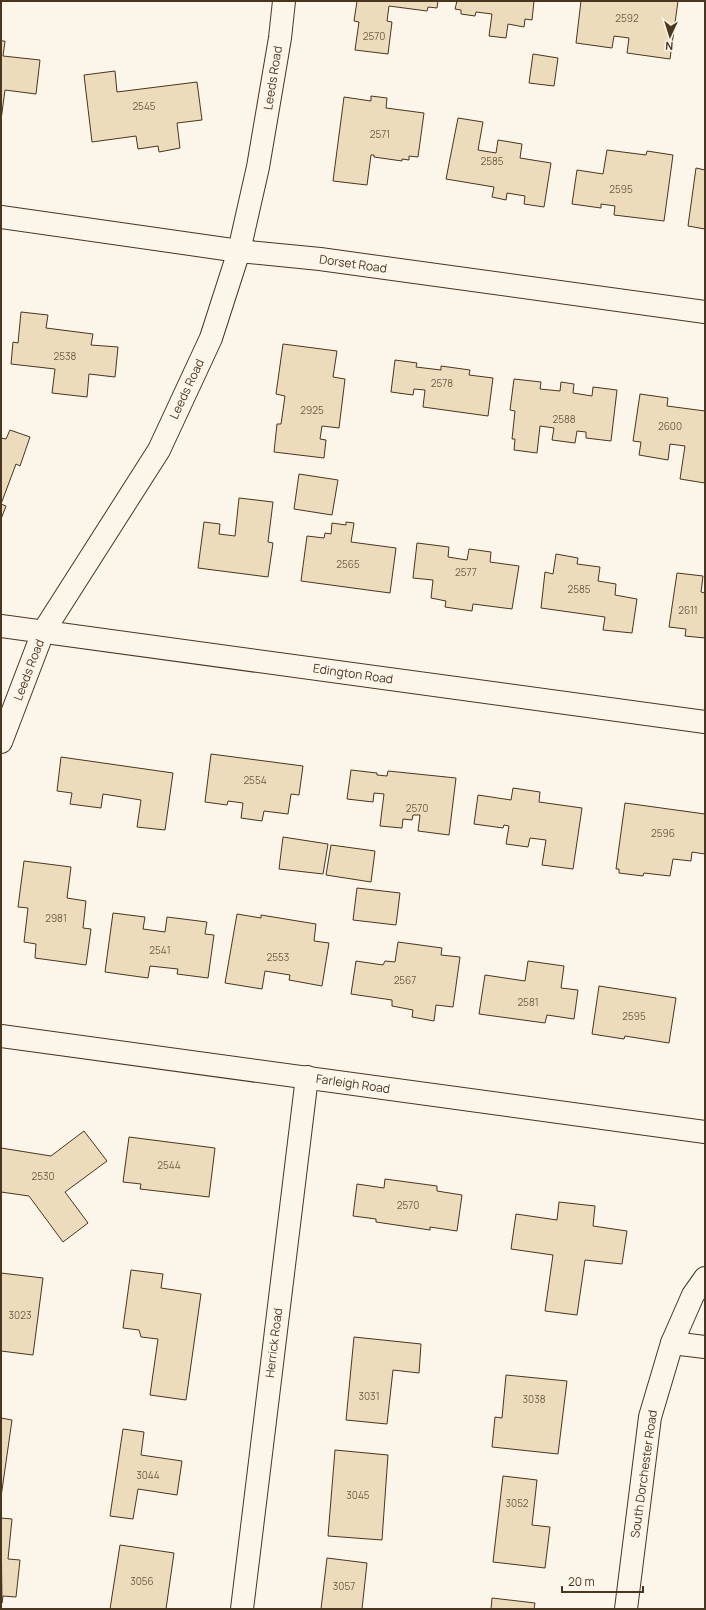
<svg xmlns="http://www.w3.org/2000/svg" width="706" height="1610" font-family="Manrope,sans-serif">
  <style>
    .building { fill: #ecdcbc; stroke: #4a3520 }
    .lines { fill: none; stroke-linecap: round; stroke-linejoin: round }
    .minor-casing { stroke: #4a3520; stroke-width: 24 }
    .tertiary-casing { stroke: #4a3520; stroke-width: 24 }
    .minor { stroke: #fbf6e9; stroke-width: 22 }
    .tertiary { stroke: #fbf6e9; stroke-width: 22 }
    .labels { text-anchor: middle; stroke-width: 3; stroke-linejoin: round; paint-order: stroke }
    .number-label { font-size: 10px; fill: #725f47 }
    .street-label { font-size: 12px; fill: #4a3520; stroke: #fbf6e9 }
  </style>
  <rect width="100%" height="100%" fill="#fbf6e9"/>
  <g class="building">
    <path d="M 357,1 L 438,1 L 437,8 L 428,7 L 427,11 L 389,6 L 387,21 L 392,22 L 388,54 L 355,50 L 359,22 L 354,21 Z"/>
    <path d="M 457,1 L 534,1 L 532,20 L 525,19 L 524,27 L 508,24 L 506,38 L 489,36 L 492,14 L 476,12 L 475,16 L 461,14 L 461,10 L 455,9 Z"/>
    <path d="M 581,1 L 678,1 L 670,59 L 627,53 L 629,38 L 614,36 L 612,48 L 576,43 Z"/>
    <path d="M 1,41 L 5,41 L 3,56 L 40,60 L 36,94 L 5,90 L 1,120 Z"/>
    <path d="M 533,54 L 558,58 L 554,86 L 529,83 Z"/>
    <path d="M 115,71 L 117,92 L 197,82 L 202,120 L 177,123 L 180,148 L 159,152 L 158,146 L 138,149 L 136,136 L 92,142 L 84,75 Z"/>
    <path d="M 371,96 L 387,98 L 386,108 L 424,113 L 418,157 L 409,156 L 409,160 L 402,159 L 402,161 L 374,157 L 374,155 L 371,155 L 367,185 L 333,181 L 344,97 L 371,101 Z"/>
    <path d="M 458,118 L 483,122 L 478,150 L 496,153 L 498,140 L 522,144 L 520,158 L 551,163 L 544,207 L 524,204 L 525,196 L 507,193 L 506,200 L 492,197 L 494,187 L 446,179 Z"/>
    <path d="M 607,150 L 646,155 L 647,151 L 673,155 L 664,221 L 614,215 L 615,206 L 601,204 L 601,208 L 572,204 L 577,170 L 603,174 Z"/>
    <path d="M 696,168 L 705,170 L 705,229 L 688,226 Z"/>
    <path d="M 21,312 L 48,315 L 46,328 L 93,334 L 91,345 L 118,347 L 115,377 L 89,374 L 87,397 L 52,393 L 55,369 L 11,364 L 13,342 L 18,343 Z"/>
    <path d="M 283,344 L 337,351 L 333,377 L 345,379 L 339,428 L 322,426 L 320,439 L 326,440 L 324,458 L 274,452 L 277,424 L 281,424 L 285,396 L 276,394 Z"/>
    <path d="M 395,360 L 417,363 L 416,367 L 441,370 L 441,366 L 470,370 L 469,375 L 493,378 L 488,416 L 423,407 L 425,390 L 414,389 L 413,395 L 391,392 Z"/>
    <path d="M 514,379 L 541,382 L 540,389 L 560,391 L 561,382 L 574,384 L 573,393 L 592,396 L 593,387 L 617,390 L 611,441 L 586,438 L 586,432 L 577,431 L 575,443 L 552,440 L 554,428 L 540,426 L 537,453 L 514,450 L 515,439 L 512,439 L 515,411 L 510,410 Z"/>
    <path d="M 640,394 L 668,398 L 667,406 L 705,411 L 705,483 L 680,479 L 685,446 L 670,444 L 668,460 L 639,455 L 641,442 L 633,441 Z"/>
    <path d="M 10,430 L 30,437 L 20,466 L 16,464 L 1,504 L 6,506 L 1,519 L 1,438 L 6,439 Z"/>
    <path d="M 299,474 L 338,480 L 332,515 L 294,509 Z"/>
    <path d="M 239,498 L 273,502 L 268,542 L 273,543 L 268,577 L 198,568 L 204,522 L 220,524 L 219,534 L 235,536 Z"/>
    <path d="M 346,522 L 354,523 L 351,542 L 396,548 L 390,593 L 301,581 L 307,536 L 324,538 L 325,533 L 331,534 L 332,523 L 346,525 Z"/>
    <path d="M 417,543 L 449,547 L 448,557 L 467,560 L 469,549 L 491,552 L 490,562 L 519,566 L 512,609 L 473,604 L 472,611 L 445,607 L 446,601 L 431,598 L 433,580 L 413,578 Z"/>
    <path d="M 556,554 L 578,558 L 577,564 L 600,567 L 598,581 L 616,584 L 615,595 L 637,599 L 632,633 L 603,630 L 605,617 L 541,608 L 545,572 L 553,574 Z"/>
    <path d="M 677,573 L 703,576 L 701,592 L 705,593 L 705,638 L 685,636 L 686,629 L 669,627 Z"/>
    <path d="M 211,754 L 303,766 L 299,795 L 291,794 L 288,814 L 264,811 L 262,821 L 241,818 L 243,803 L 228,801 L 227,805 L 205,802 Z"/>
    <path d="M 61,757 L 173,773 L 165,830 L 137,827 L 141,800 L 103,794 L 101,808 L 70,804 L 72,793 L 57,791 Z"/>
    <path d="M 351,770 L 377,773 L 377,775 L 387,776 L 388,771 L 456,778 L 449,835 L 418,831 L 420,815 L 413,815 L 412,820 L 403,819 L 402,828 L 380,826 L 384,794 L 374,793 L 373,802 L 347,799 Z"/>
    <path d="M 513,788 L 540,792 L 539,802 L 582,808 L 573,869 L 542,865 L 546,840 L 530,838 L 528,847 L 506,844 L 509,826 L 504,825 L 503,828 L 474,824 L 478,795 L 511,800 Z"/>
    <path d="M 625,803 L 705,814 L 705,854 L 692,852 L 691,861 L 673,859 L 670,876 L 644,873 L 643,876 L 619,873 L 619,869 L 616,869 Z"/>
    <path d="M 283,837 L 328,844 L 323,874 L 279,869 Z"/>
    <path d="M 331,845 L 375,851 L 371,882 L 326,875 Z"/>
    <path d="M 24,861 L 71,867 L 67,898 L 86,901 L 83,928 L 91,929 L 86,965 L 35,958 L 36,944 L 24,942 L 28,908 L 18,907 Z"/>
    <path d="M 357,888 L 400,893 L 396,925 L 353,920 Z"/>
    <path d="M 113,913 L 145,917 L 143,929 L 165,932 L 167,917 L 207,922 L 205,934 L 214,935 L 208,978 L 177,974 L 178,969 L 150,966 L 148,978 L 105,972 Z"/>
    <path d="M 237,914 L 261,918 L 261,915 L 316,924 L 314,941 L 329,943 L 322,986 L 289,980 L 290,975 L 265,971 L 262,989 L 225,983 Z"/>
    <path d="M 398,942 L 442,948 L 441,955 L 460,957 L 453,1007 L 436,1005 L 434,1021 L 412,1017 L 413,1010 L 392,1006 L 392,1000 L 351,994 L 356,961 L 383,965 L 385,961 L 395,962 Z"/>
    <path d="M 528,961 L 564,966 L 561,988 L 578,990 L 574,1019 L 547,1015 L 545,1023 L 479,1014 L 485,975 L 525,981 Z"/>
    <path d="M 599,986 L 676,998 L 669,1043 L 625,1036 L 624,1039 L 592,1034 Z"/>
    <path d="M 84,1131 L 107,1161 L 65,1192 L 88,1223 L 63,1242 L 29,1196 L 1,1192 L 1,1148 L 51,1156 Z"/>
    <path d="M 129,1137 L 215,1148 L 209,1197 L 140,1189 L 141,1184 L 123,1182 Z"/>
    <path d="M 385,1179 L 437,1186 L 437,1191 L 462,1195 L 457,1231 L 430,1227 L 430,1230 L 376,1222 L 376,1219 L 353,1216 L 357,1184 L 384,1188 Z"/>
    <path d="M 559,1202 L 595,1206 L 593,1226 L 627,1231 L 622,1264 L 585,1260 L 577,1315 L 545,1311 L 553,1255 L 511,1249 L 516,1214 L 557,1220 Z"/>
    <path d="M 131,1270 L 163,1274 L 161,1288 L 201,1294 L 186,1400 L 150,1395 L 158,1339 L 141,1337 L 139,1330 L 123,1328 Z"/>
    <path d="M 1,1273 L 43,1278 L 33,1355 L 1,1351 Z"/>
    <path d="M 354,1337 L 421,1344 L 419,1373 L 393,1370 L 387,1424 L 346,1420 Z"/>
    <path d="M 506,1375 L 567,1381 L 558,1454 L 492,1447 L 495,1417 L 502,1418 Z"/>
    <path d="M 1,1418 L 12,1420 L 1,1497 Z"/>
    <path d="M 123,1429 L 144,1432 L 141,1455 L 182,1461 L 177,1495 L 138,1489 L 133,1519 L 110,1516 Z"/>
    <path d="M 335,1450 L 388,1455 L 382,1540 L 328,1536 Z"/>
    <path d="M 503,1476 L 537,1480 L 532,1525 L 550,1527 L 545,1568 L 493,1562 Z"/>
    <path d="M 1,1518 L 12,1519 L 8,1559 L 20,1560 L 16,1597 L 3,1596 L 2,1603 Z"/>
    <path d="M 120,1545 L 174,1553 L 166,1609 L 110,1609 Z"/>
    <path d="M 327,1558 L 367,1563 L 362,1609 L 321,1609 Z"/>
    <path d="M 492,1598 L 535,1603 L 534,1609 L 491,1609 Z"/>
  </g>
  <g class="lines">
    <g class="minor-casing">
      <g id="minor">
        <path d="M 1,217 L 239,251 L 320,259 L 705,312"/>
        <path d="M 1,626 L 705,722"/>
        <path d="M 1,1036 L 705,1132"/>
        <path d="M 672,1343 L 705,1347"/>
        <path d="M 242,1609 L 307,1077"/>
        <path d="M 626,1609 L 650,1417 L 672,1343 L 693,1295 L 705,1278"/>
      </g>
    </g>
    <g class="tertiary-casing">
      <path id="tertiary" d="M 1,742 L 43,632 L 159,450 L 211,338 L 239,251 L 258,167 L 280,38 L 284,1"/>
    </g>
    <use href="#minor" class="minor"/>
    <use href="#tertiary" class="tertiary"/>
  </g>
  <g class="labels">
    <g class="number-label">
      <text x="627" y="22">2592</text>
      <text x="374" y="40">2570</text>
      <text x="144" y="110">2545</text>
      <text x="380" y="138">2571</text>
      <text x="492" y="165">2585</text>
      <text x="621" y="193">2595</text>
      <text x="65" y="360">2538</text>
      <text x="442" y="387">2578</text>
      <text x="312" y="414">2925</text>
      <text x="564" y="423">2588</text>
      <text x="670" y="430">2600</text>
      <text x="348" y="568">2565</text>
      <text x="466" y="576">2577</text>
      <text x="579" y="593">2585</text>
      <text x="688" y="614">2611</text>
      <text x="255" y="784">2554</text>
      <text x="417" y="812">2570</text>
      <text x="663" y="837">2596</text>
      <text x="56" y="922">2981</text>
      <text x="160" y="954">2541</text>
      <text x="278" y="961">2553</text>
      <text x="405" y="984">2567</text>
      <text x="528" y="1006">2581</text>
      <text x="634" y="1020">2595</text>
      <text x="169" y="1169">2544</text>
      <text x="43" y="1180">2530</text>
      <text x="408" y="1209">2570</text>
      <text x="20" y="1319">3023</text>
      <text x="369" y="1400">3031</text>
      <text x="534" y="1403">3038</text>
      <text x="148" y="1479">3044</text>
      <text x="358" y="1499">3045</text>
      <text x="517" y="1507">3052</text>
      <text x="142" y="1585">3056</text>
      <text x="344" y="1590">3057</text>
    </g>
    <g class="street-label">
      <text transform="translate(273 78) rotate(-81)" y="4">Leeds Road</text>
      <text transform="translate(353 264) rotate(8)" y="4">Dorset Road</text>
      <text transform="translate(187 389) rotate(-65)" y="4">Leeds Road</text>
      <text transform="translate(29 670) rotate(-69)" y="4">Leeds Road</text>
      <text transform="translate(353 674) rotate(8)" y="4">Edington Road</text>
      <text transform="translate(353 1084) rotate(8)" y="4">Farleigh Road</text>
      <text transform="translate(274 1343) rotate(-83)" y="4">Herrick Road</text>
      <text transform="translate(644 1474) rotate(-82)" y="4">South Dorchester Road</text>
    </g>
  </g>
  <rect width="706" height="1610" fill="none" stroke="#4a3520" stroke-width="4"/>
  <g transform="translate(670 36) rotate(184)" stroke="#fbf6e9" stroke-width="3" paint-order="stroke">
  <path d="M0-3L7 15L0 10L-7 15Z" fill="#4a3520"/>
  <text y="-6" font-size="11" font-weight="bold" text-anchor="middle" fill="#4a3520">N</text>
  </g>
  <path d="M562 1586v6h81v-6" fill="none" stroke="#4a3520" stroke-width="2"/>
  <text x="568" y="1586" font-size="12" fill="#4a3520" stroke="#fbf6e9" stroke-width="3" paint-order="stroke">20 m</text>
</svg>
